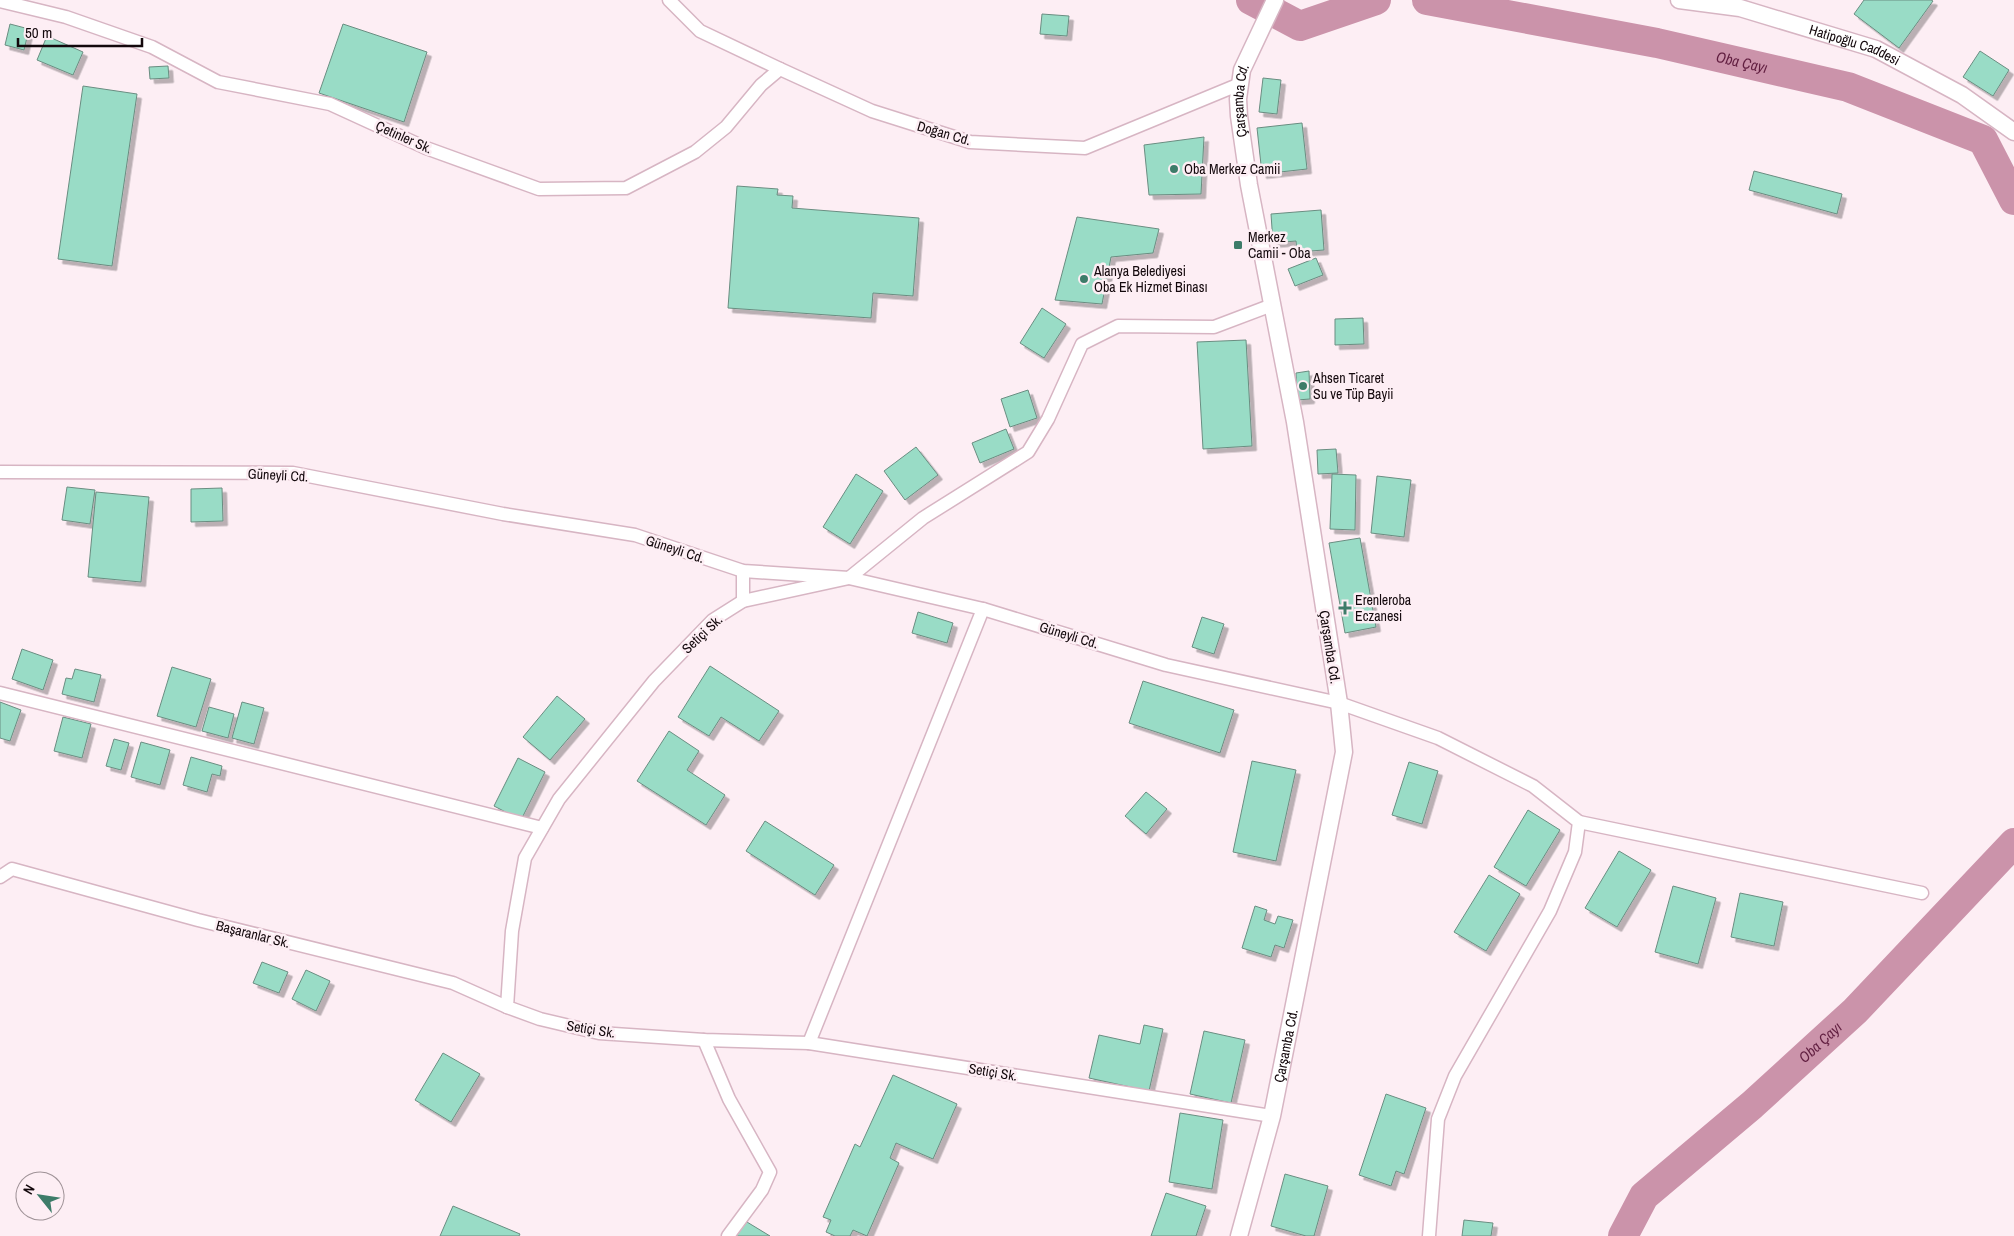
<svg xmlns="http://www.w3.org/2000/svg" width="2014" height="1236" font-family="'Archivo Narrow',sans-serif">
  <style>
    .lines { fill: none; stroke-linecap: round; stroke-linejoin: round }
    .river { stroke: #cb93aa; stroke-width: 30 }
    .building { fill: #99dcc6; stroke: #6a8d81; filter: url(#shadow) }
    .minor-casing { stroke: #d7b5c3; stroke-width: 15 }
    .tertiary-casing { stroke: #d7b5c3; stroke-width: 19 }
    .minor { stroke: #fff; stroke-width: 12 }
    .tertiary { stroke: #fff; stroke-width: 16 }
    .poi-dot { fill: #3d7c69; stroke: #fdeef4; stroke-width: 2 }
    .labels { text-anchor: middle; stroke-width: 5; stroke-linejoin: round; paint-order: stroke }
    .street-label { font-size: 14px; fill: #13080c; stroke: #fdeef4 }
    .poi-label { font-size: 14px; fill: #13080c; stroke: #fdeef4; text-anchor: start }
    .water-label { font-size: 15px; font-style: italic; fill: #611e40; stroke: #fdeef4 }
  </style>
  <defs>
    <filter id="shadow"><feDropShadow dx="4.5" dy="4.5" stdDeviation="0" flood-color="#0004"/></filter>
  </defs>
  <rect width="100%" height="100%" fill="#fdeef4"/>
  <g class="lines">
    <g class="river">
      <path d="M 1251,0 L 1300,26 L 1376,0"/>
      <path id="s1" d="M 1427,0 L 1657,43 L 1848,87 L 1983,140 L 2014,200"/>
      <path id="s2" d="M 1623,1236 L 1644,1196 L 1752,1105 L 1855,1011 L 2014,843"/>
    </g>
  </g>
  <g class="building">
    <path d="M 1864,0 L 1931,0 L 1933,1 L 1899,48 L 1854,14 Z"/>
    <path d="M 1042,14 L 1069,16 L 1067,36 L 1040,34 Z"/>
    <path d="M 10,24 L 29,29 L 24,50 L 5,45 Z"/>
    <path d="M 343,24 L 427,52 L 404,122 L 319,93 Z"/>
    <path d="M 47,36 L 83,52 L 73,75 L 37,60 Z"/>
    <path d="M 1980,51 L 2009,70 L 1993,96 L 1963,77 Z"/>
    <path d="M 168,66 L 169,78 L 150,79 L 149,67 Z"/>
    <path d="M 1263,78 L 1281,80 L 1277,114 L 1259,112 Z"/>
    <path d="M 83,86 L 137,94 L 112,266 L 58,259 Z"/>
    <path d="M 1302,123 L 1307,169 L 1262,174 L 1257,128 Z"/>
    <path d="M 1204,137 L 1201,194 L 1149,195 L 1144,145 Z"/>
    <path d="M 1754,171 L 1842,194 L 1837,214 L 1749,190 Z"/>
    <path d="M 737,186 L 778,189 L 777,195 L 793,196 L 792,208 L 919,218 L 913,296 L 873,293 L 871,318 L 728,308 Z"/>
    <path d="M 1321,210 L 1324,250 L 1297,252 L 1296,241 L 1273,243 L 1271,214 Z"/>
    <path d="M 1077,217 L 1159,229 L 1153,253 L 1111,257 L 1102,304 L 1055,300 Z"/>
    <path d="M 1316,258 L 1323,275 L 1295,286 L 1288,269 Z"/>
    <path d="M 1042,308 L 1066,324 L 1044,358 L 1020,343 Z"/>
    <path d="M 1363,318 L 1364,344 L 1335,345 L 1335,319 Z"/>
    <path d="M 1246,340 L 1252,446 L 1203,449 L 1197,342 Z"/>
    <path d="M 1309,371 L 1310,399 L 1297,400 L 1296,373 Z"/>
    <path d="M 1028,390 L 1037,418 L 1010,427 L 1001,399 Z"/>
    <path d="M 1006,429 L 1014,449 L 980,463 L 972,443 Z"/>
    <path d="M 916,447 L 938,475 L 905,500 L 884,471 Z"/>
    <path d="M 1336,449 L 1338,473 L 1318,474 L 1317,450 Z"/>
    <path d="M 856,474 L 883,491 L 850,544 L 823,527 Z"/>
    <path d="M 1332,474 L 1356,475 L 1355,530 L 1330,529 Z"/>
    <path d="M 1377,476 L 1411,480 L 1404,537 L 1371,533 Z"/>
    <path d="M 67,487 L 95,490 L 90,524 L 62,520 Z"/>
    <path d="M 222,488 L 223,521 L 191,522 L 191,489 Z"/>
    <path d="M 96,492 L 149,497 L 141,582 L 88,577 Z"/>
    <path d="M 1360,538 L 1376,627 L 1345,633 L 1329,543 Z"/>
    <path d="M 918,612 L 953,623 L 947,643 L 912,633 Z"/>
    <path d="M 1202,617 L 1224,624 L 1214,654 L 1192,647 Z"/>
    <path d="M 22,649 L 53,660 L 43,690 L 12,679 Z"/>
    <path d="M 710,666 L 779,711 L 759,741 L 721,717 L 709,736 L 678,717 Z"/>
    <path d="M 172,667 L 211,679 L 196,727 L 157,716 Z"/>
    <path d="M 75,669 L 101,675 L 94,702 L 62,694 L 66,678 L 72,679 Z"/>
    <path d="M 1143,681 L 1234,710 L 1220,753 L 1129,723 Z"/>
    <path d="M 557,696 L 585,719 L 550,760 L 523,737 Z"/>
    <path d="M 0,702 L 21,710 L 10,741 L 0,738 Z"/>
    <path d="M 242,702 L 264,708 L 254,744 L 232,738 Z"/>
    <path d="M 209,707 L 234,714 L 228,738 L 202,731 Z"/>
    <path d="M 63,717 L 91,724 L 82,758 L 54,751 Z"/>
    <path d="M 669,731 L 699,751 L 687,770 L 725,795 L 706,825 L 637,781 Z"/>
    <path d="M 114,739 L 129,743 L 121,770 L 106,766 Z"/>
    <path d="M 141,742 L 170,750 L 160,785 L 131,777 Z"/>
    <path d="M 191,757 L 222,766 L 220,776 L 212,774 L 207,792 L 183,785 Z"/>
    <path d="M 518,758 L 545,772 L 521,820 L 494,806 Z"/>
    <path d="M 1252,761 L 1296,770 L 1276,861 L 1233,852 Z"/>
    <path d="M 1409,762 L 1438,771 L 1422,824 L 1392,815 Z"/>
    <path d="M 1146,792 L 1167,809 L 1146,834 L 1125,816 Z"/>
    <path d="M 1528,810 L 1560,830 L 1526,886 L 1494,867 Z"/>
    <path d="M 765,821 L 834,865 L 815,895 L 746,851 Z"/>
    <path d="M 1619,851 L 1651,870 L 1617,927 L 1585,908 Z"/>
    <path d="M 1489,875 L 1520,894 L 1486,951 L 1454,932 Z"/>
    <path d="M 1673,886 L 1716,898 L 1698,964 L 1655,952 Z"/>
    <path d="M 1740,893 L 1783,902 L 1774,946 L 1731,937 Z"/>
    <path d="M 1255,906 L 1267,910 L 1264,920 L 1275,924 L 1278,916 L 1293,920 L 1284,948 L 1275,945 L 1271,957 L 1242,948 Z"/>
    <path d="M 262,962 L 288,972 L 279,993 L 253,983 Z"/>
    <path d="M 306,970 L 330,981 L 316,1011 L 292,999 Z"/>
    <path d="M 1144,1025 L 1163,1029 L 1149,1091 L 1089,1078 L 1099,1035 L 1140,1044 Z"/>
    <path d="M 1204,1031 L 1245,1040 L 1231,1103 L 1190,1094 Z"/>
    <path d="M 443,1053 L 480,1074 L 451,1122 L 415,1100 Z"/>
    <path d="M 893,1075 L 957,1104 L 933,1159 L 896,1143 L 890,1158 L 899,1163 L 867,1236 L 853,1230 L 850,1236 L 835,1236 L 826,1232 L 831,1220 L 823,1217 L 855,1144 L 860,1147 Z"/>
    <path d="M 1386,1094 L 1426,1108 L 1404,1174 L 1396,1171 L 1391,1186 L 1359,1175 Z"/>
    <path d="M 1180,1113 L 1223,1120 L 1212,1189 L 1169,1182 Z"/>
    <path d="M 1285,1174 L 1328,1186 L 1314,1236 L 1306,1236 L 1271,1226 Z"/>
    <path d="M 1166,1193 L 1206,1206 L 1196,1236 L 1151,1236 Z"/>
    <path d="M 453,1206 L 520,1234 L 519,1236 L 440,1236 Z"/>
    <path d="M 742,1219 L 770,1236 L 732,1236 Z"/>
    <path d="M 1464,1220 L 1493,1223 L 1491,1236 L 1462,1236 Z"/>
  </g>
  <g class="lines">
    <g class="minor-casing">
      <g id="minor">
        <path d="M 669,0 L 700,31 L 780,69 L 872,111 L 970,142 L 1085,148 L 1240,84"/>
        <path d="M 0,1 L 66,17 L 152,47 L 218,82 L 330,104 L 426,148 L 539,189 L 626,188 L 695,152 L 726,127 L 761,85 L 780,69"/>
        <path d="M 0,472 L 293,473 L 503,514 L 635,535 L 743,571 L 849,578 L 983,609 L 1166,665 L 1339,703 L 1438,738 L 1533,786 L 1579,822 L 1575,852 L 1550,911 L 1455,1076 L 1438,1119 L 1429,1236"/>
        <path d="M 743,571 L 743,601"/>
        <path d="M 0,693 L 542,828"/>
        <path d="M 1579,822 L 1922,893"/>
        <path d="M 0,877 L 12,869 L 198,920 L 453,983 L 507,1007"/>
        <path d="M 704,1040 L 729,1099 L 770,1172 L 762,1190 L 728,1236"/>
        <path d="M 809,1043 L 983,609"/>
        <path d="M 1272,1116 L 809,1043 L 704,1040 L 599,1033 L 540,1019 L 507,1007 L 512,931 L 525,858 L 559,799 L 654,681 L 713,620 L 743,601 L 849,578 L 923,518 L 1028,452 L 1048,419 L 1082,344 L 1118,326 L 1214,327 L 1272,305"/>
      </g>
    </g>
    <g class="tertiary-casing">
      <g id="tertiary">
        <path id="s3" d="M 1679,0 L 1740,8 L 1876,49 L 1962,95 L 2014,132"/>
        <path id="s4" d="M 1239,1236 L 1272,1116 L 1344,752 L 1339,703 L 1295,422 L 1249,185 L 1239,116 L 1238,99 L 1242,70 L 1275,0"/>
      </g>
    </g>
    <use href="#minor" class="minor"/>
    <use href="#tertiary" class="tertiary"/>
  </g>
  <g class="poi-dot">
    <circle cx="1174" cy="169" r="5"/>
    <rect x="1233" y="240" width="10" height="10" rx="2.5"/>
    <circle cx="1084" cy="279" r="5"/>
    <circle cx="1303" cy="386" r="5"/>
    <path d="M1342.5 600.5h5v5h5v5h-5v5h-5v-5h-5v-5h5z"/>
  </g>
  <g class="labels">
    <g class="street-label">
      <text dy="5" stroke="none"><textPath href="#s3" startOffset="182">Hatipoğlu Caddesi</textPath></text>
      <text dy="5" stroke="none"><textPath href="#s4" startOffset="1156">Çarşamba Cd.</textPath></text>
      <text transform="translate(944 133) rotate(16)" y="5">Doğan Cd.</text>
      <text transform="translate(404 137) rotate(24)" y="5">Çetinler Sk.</text>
      <text transform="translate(278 475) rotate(3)" y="5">Güneyli Cd.</text>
      <text transform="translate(675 549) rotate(18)" y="5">Güneyli Cd.</text>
      <text transform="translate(702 634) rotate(-43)" y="5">Setiçi Sk.</text>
      <text transform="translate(1069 635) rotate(17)" y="5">Güneyli Cd.</text>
      <text transform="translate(1330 647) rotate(81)" y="5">Çarşamba Cd.</text>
      <text transform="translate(253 934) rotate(14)" y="5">Başaranlar Sk.</text>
      <text transform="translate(591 1029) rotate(9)" y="5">Setiçi Sk.</text>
      <text dy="5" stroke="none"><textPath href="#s4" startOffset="196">Çarşamba Cd.</textPath></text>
      <text transform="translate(993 1072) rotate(9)" y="5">Setiçi Sk.</text>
    </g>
    <g class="poi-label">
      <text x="1184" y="174">Oba Merkez Camii</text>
      <text x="1248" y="242">Merkez<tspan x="1248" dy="16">Camii - Oba</tspan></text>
      <text x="1094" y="276">Alanya Belediyesi<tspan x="1094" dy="16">Oba Ek Hizmet Binası</tspan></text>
      <text x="1313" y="383">Ahsen Ticaret<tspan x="1313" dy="16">Su ve Tüp Bayii</tspan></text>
      <text x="1355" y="605">Erenleroba<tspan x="1355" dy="16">Eczanesi</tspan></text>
    </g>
    <g class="water-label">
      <text dy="5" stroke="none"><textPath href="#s1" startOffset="321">Oba Çayı</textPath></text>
      <text dy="5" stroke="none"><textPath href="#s2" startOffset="279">Oba Çayı</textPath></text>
    </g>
  </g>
  <g transform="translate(40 1196) rotate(300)"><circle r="24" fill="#fdeef4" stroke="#9f9297"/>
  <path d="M0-4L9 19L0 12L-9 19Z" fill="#3d7c69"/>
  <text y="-8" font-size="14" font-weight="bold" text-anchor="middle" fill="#13080c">N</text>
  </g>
  <path d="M18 38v8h124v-8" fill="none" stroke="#13080c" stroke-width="2.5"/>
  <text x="25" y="38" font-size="15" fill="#13080c" stroke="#fdeef4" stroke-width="4" paint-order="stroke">50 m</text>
</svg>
